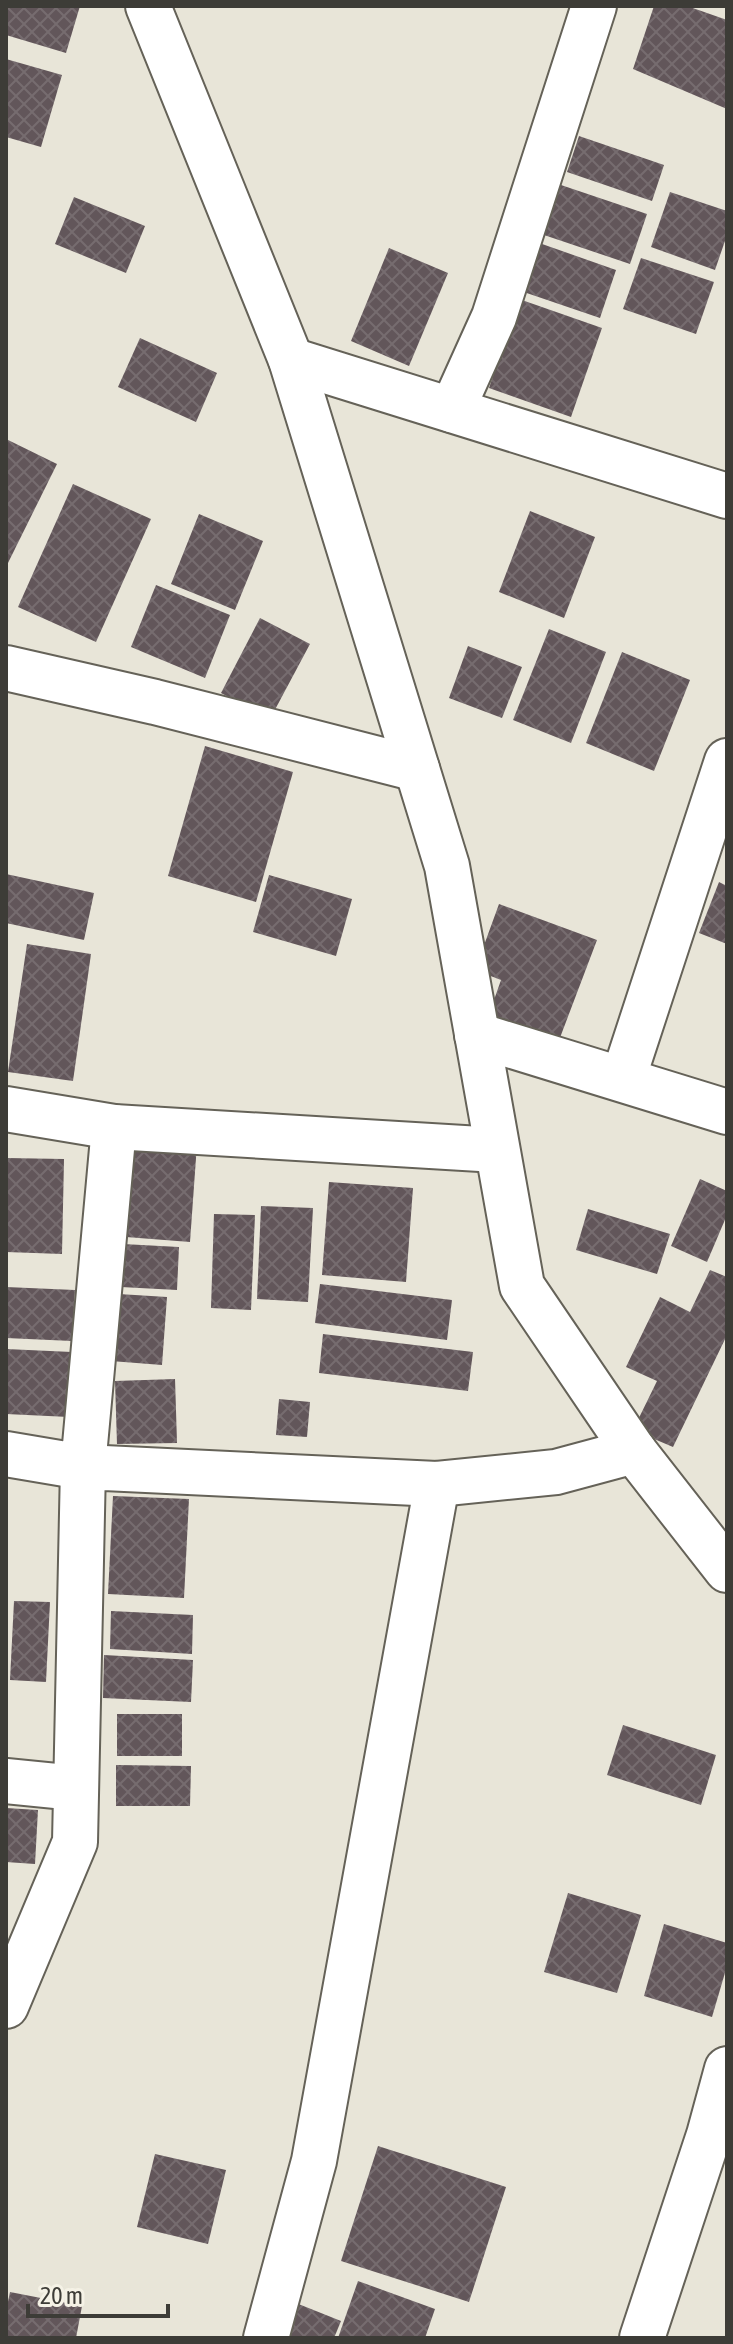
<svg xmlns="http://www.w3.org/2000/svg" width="733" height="2344" font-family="'Asap Condensed',sans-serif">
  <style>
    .building { fill: url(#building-cross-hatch) }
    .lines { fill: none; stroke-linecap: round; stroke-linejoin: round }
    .minor-casing { stroke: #656258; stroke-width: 48 }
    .tertiary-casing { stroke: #656258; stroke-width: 48 }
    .minor { stroke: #fff; stroke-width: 44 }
    .tertiary { stroke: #fff; stroke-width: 44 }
  </style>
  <defs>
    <pattern id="building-cross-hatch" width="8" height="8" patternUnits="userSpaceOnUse" patternTransform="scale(2)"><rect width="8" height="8" fill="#62565a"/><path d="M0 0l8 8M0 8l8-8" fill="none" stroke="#766c6f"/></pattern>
  </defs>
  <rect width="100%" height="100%" fill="#e8e5d8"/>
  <g class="building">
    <path d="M 6,6 L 80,6 L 66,53 L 6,35 Z"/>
    <path d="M 654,6 L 687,6 L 727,20 L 727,109 L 633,69 Z"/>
    <path d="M 6,59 L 62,75 L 41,147 L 6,137 Z"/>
    <path d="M 579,136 L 664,165 L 652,201 L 567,172 Z"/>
    <path d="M 561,185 L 647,214 L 630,264 L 544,235 Z"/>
    <path d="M 670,192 L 727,211 L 727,235 L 715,270 L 651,247 Z"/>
    <path d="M 74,197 L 145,226 L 126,273 L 55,244 Z"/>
    <path d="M 525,238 L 616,270 L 600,318 L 509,287 Z"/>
    <path d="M 389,248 L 448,273 L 409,366 L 351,341 Z"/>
    <path d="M 641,258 L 714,282 L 696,334 L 623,309 Z"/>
    <path d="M 519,299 L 602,328 L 571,417 L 489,388 Z"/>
    <path d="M 140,338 L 217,373 L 196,422 L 118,387 Z"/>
    <path d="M 6,439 L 57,464 L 6,567 Z"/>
    <path d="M 73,484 L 151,519 L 96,642 L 18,607 Z"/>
    <path d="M 530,511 L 595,537 L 564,618 L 499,592 Z"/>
    <path d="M 199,514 L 263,541 L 235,610 L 171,584 Z"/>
    <path d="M 156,585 L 230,615 L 205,678 L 131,647 Z"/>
    <path d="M 260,618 L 310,644 L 270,719 L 221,693 Z"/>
    <path d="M 549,629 L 606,652 L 571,743 L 513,720 Z"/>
    <path d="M 468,646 L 522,667 L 502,718 L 449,698 Z"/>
    <path d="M 622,652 L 690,680 L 654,771 L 586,743 Z"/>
    <path d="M 205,746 L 293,772 L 256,902 L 168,876 Z"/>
    <path d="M 6,874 L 94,893 L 84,940 L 6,923 Z"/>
    <path d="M 269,875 L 352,899 L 336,956 L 253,932 Z"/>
    <path d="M 719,882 L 727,886 L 727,944 L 699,933 Z"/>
    <path d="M 499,904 L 597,940 L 558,1043 L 488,1017 L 501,980 L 475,970 Z"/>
    <path d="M 27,944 L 91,954 L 73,1081 L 8,1072 Z"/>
    <path d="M 134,1139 L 197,1144 L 190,1242 L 126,1237 Z"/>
    <path d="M 7,1158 L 64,1159 L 62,1254 L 6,1252 Z"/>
    <path d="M 700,1179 L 727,1191 L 727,1215 L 707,1262 L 671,1246 Z"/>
    <path d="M 329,1182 L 413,1188 L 406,1282 L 322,1275 Z"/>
    <path d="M 261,1206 L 313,1208 L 308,1302 L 257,1299 Z"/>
    <path d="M 588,1209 L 670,1234 L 657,1274 L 576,1250 Z"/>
    <path d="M 214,1214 L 255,1215 L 251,1310 L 211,1308 Z"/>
    <path d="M 123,1244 L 179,1247 L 177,1290 L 121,1287 Z"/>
    <path d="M 710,1270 L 727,1277 L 727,1335 L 673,1447 L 633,1430 L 657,1381 L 626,1367 L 660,1297 L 690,1312 Z"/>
    <path d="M 320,1284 L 452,1300 L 447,1340 L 315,1323 Z"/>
    <path d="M 6,1287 L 75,1290 L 72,1341 L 6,1338 Z"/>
    <path d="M 103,1293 L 167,1297 L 162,1365 L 98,1360 Z"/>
    <path d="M 323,1334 L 473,1352 L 468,1391 L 319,1373 Z"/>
    <path d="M 6,1349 L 72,1352 L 69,1417 L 6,1414 Z"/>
    <path d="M 175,1379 L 177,1443 L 117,1444 L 115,1381 Z"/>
    <path d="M 279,1399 L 310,1402 L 307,1437 L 276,1435 Z"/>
    <path d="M 113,1496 L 189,1499 L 184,1598 L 108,1594 Z"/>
    <path d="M 14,1601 L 50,1602 L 46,1682 L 10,1680 Z"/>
    <path d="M 111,1611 L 193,1615 L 192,1654 L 110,1649 Z"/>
    <path d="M 104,1655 L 193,1660 L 191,1702 L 103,1698 Z"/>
    <rect x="117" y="1714" width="65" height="42"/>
    <path d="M 623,1725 L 716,1755 L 701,1805 L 607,1775 Z"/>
    <path d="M 116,1765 L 191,1766 L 190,1806 L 116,1806 Z"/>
    <path d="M 6,1808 L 38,1810 L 35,1864 L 6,1862 Z"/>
    <path d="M 568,1893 L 641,1915 L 617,1993 L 544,1972 Z"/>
    <path d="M 664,1924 L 727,1943 L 727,1966 L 712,2017 L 644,1996 Z"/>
    <path d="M 378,2146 L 506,2187 L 469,2302 L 341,2261 Z"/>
    <path d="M 155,2154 L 226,2170 L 208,2244 L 137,2227 Z"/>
    <path d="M 358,2281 L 435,2309 L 425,2338 L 338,2338 Z"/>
    <path d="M 10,2292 L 82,2306 L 76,2338 L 6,2338 L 6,2311 Z"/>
    <path d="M 296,2303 L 341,2321 L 334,2338 L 283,2338 Z"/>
  </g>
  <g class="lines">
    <g class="minor-casing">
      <g id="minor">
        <path d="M 291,360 L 727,496"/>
        <path d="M 452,410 L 494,317 L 594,6"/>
        <path d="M 6,668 L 155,702 L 417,769"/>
        <path d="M 477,1035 L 727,1112"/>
        <path d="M 623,1079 L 727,761"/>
        <path d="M 6,1109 L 114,1127 L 497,1150"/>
        <path d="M 6,1454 L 83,1467 L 114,1127"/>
        <path d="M 6,1781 L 76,1788"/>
        <path d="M 6,2006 L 75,1842 L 83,1467 L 437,1484 L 556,1472 L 634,1451"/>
        <path d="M 266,2338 L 314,2161 L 437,1484"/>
        <path d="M 642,2338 L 709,2135 L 727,2069"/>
      </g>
    </g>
    <g class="tertiary-casing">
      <path id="tertiary" d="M 148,6 L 291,360 L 447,866 L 522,1286 L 634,1451 L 727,1570"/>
    </g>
    <use href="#minor" class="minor"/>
    <use href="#tertiary" class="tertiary"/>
  </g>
  <rect width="733" height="2344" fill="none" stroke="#3d3c37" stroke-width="16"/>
  <path d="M28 2304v12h140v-12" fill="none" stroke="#3d3c37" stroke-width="4"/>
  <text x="40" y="2304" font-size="24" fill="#3d3c37" stroke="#f5f2e6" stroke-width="6" paint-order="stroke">20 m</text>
</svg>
